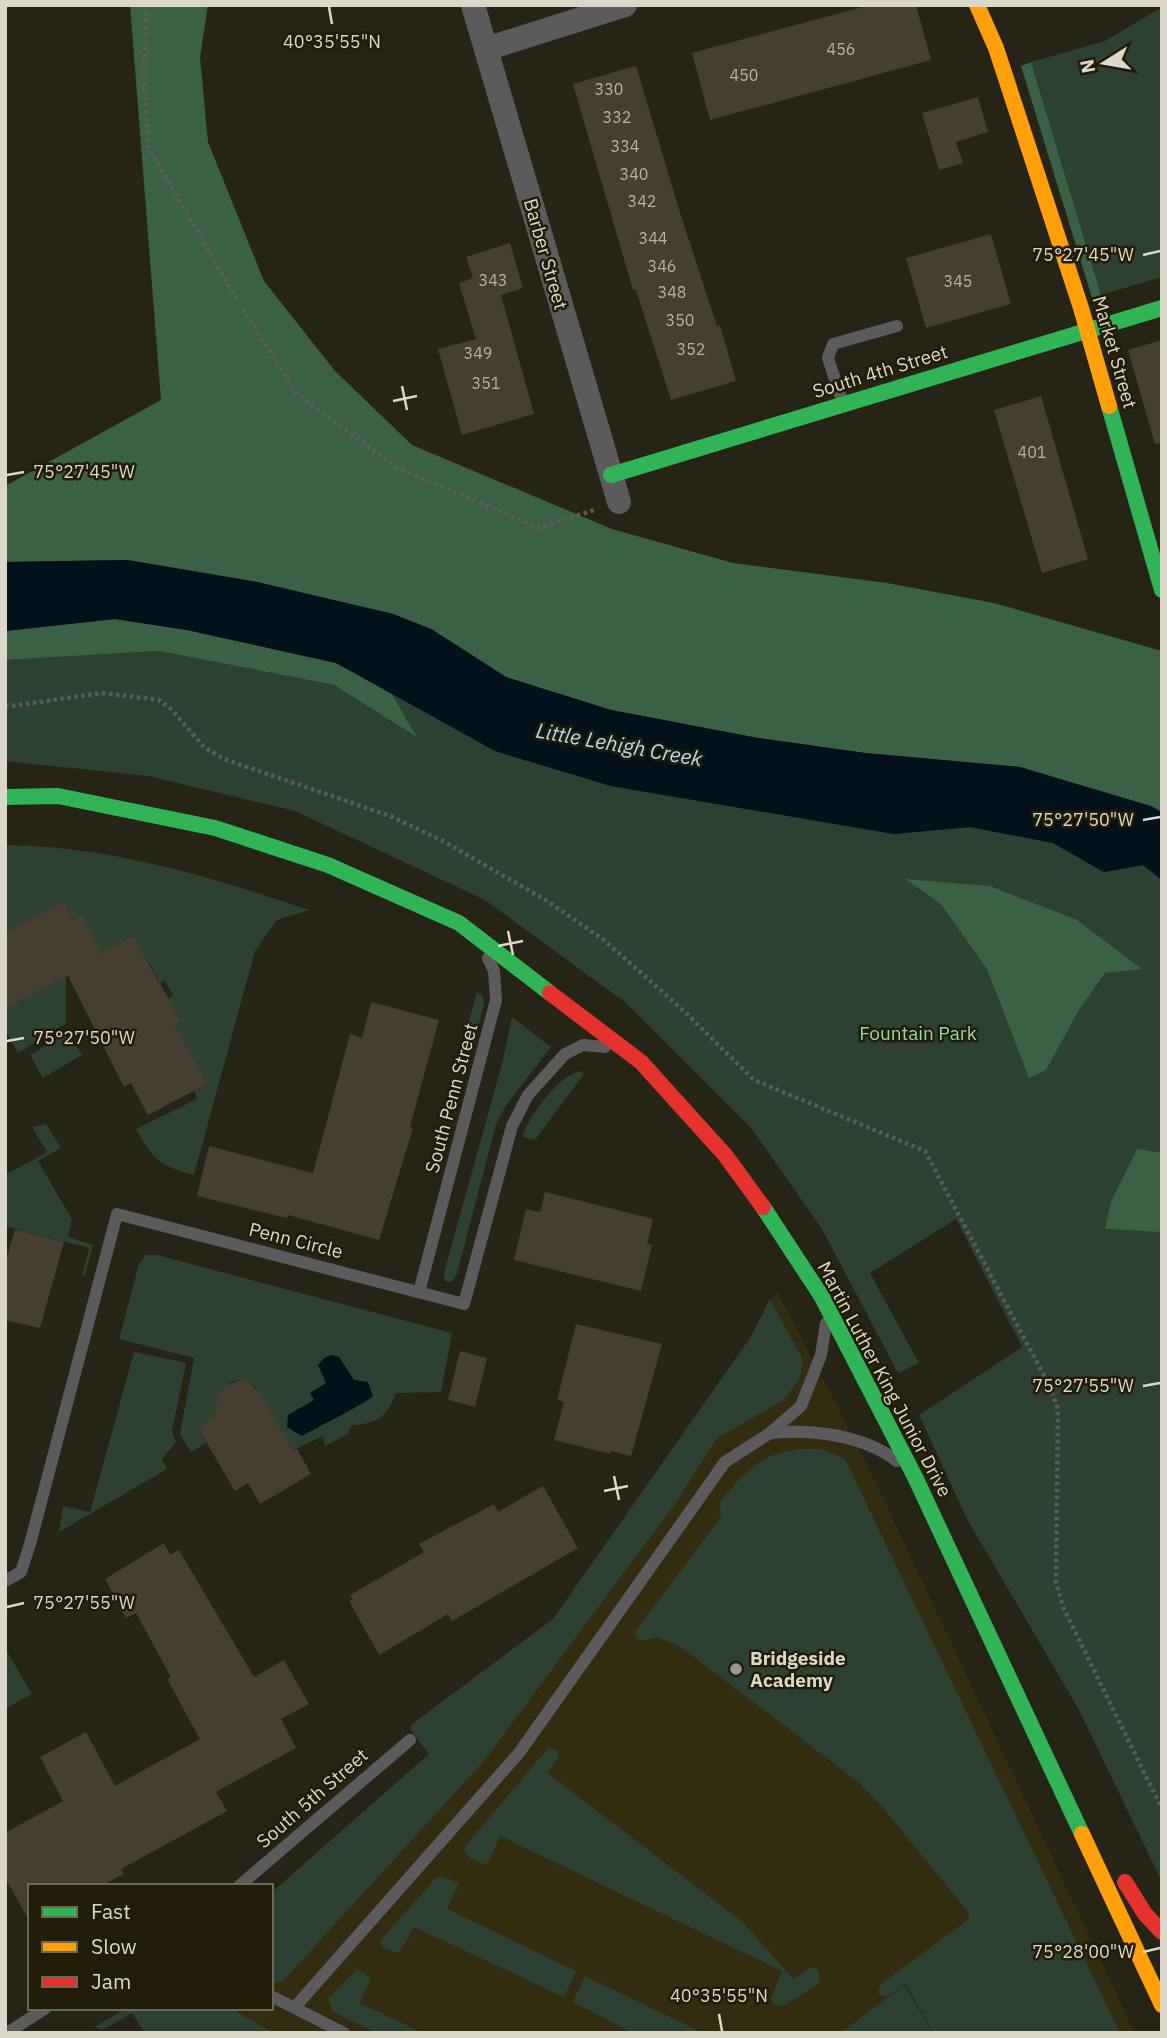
<svg xmlns="http://www.w3.org/2000/svg" width="1167" height="2038" font-family="'IBM Plex Sans',sans-serif">
  <style>
    .built { fill: #332c11 }
    .green { fill: #2c4131 }
    .forest { fill: #3a6045 }
    .water { fill: #03111b }
    .building { fill: #463f31 }
    .lines { fill: none; stroke-linecap: round; stroke-linejoin: round }
    .path { stroke: #5d5b58; stroke-width: 4.5; stroke-dasharray: 3.5 3.5; stroke-linecap: butt }
    .lane { stroke: #5c5a5b; stroke-width: 12 }
    .street { stroke: #5c5a5b; stroke-width: 24 }
    .fast { stroke: #30b455; stroke-width: 16 }
    .slow { stroke: #ff9f0a; stroke-width: 16 }
    .jam { stroke: #e5322d; stroke-width: 16 }
    .ticks { fill: none; stroke: #dbd8cb; stroke-width: 2.5 }
    .poi-dot { fill: #9c998c; stroke: #221d08; stroke-width: 2.5 }
    .labels { text-anchor: middle; stroke-width: 5; stroke-linejoin: round; paint-order: stroke }
    .number-label { font-size: 16px; fill: #b6b2a4 }
    .street-label { font-size: 19px; fill: #dbd8cb; stroke: #221d08 }
    .park-label { font-size: 19px; fill: #92d9a9; stroke: #221d08 }
    .poi-label { font-size: 19px; font-weight: bold; fill: #dbd8cb; stroke: #221d08; text-anchor: start }
    .water-label { font-size: 21px; font-style: italic; fill: #afddf6; stroke: #221d08 }
    .ticks-label { font-size: 18px; text-anchor: middle; fill: #dbd8cb; stroke: #221d08; stroke-width: 5; stroke-linejoin: round; paint-order: stroke }
  </style>
  <rect width="100%" height="100%" fill="#262317"/>
  <path class="built" d="M 777,1291 L 866,1462 L 1135,2033 L 240,2033 L 190,2008 L 271,2008 L 271,1893 L 429,1754 L 553,1620 L 750,1338 Z"/>
  <g class="green">
    <path d="M 1162,7 L 1162,277 L 1101,295 L 1031,62 L 1105,41 Z"/>
    <path d="M 159,651 L 334,685 L 411,726 L 391,692 L 495,751 L 611,786 L 894,834 L 970,827 L 1053,843 L 1104,872 L 1143,865 L 1162,880 L 1162,1882 L 1079,1710 L 967,1519 L 919,1415 L 1022,1347 L 956,1219 L 870,1273 L 919,1363 L 898,1373 L 822,1229 L 752,1129 L 626,1003 L 485,900 L 295,811 L 148,776 L 5,761 L 5,660 Z"/>
    <path d="M 5,845 C 109,846 212,877 309,910 L 277,920 L 255,951 L 194,1175 C 160,1166 153,1160 136,1129 L 197,1099 L 194,1091 L 207,1084 L 175,1024 L 180,1022 L 168,999 L 173,995 L 165,981 L 160,983 L 149,962 L 142,966 L 133,936 L 95,956 L 82,916 L 73,920 L 64,902 L 5,932 Z"/>
    <path d="M 66,977 L 66,1023 L 18,1053 L 5,1030 L 5,1009 Z"/>
    <path d="M 477,992 L 482,995 L 484,1003 L 473,1050 L 462,1047 Z"/>
    <path d="M 512,1017 L 551,1047 L 507,1104 L 496,1124 L 457,1274 L 452,1282 L 447,1282 L 444,1278 L 445,1269 L 502,1064 Z"/>
    <path d="M 68,1032 L 82,1055 L 43,1078 L 30,1055 Z"/>
    <path d="M 580,1071 L 584,1074 L 535,1140 L 522,1137 C 528,1117 559,1075 580,1071 Z"/>
    <path d="M 46,1124 L 61,1148 L 38,1161 L 72,1219 L 68,1237 L 93,1245 L 85,1275 L 82,1276 L 89,1248 L 5,1226 L 5,1175 L 47,1152 L 32,1127 Z"/>
    <path d="M 146,1255 L 157,1255 L 452,1333 L 441,1392 L 396,1393 C 387,1417 377,1424 352,1425 L 348,1434 L 325,1446 L 323,1436 L 293,1450 L 255,1386 L 238,1380 C 218,1385 217,1398 221,1415 L 198,1428 L 206,1443 L 191,1452 L 180,1434 L 194,1358 L 119,1339 L 139,1264 Z"/>
    <path d="M 770,1299 L 803,1360 L 800,1378 L 784,1400 L 719,1437 L 710,1448 L 678,1500 L 484,1761 L 283,1981 L 271,1985 L 271,1893 L 429,1754 L 411,1731 L 411,1725 L 553,1619 L 750,1338 Z"/>
    <path d="M 134,1352 L 186,1363 L 172,1431 L 176,1442 L 162,1459 L 167,1469 L 59,1532 L 63,1506 L 90,1512 Z"/>
    <path d="M 822,1449 L 845,1459 L 1120,2033 L 934,2033 L 905,1983 L 888,1996 L 881,1996 L 878,1993 L 881,1984 L 969,1919 L 969,1913 L 883,1808 L 858,1782 L 681,1647 L 658,1637 L 641,1641 L 637,1638 L 635,1632 L 721,1517 L 720,1502 C 750,1464 770,1446 822,1449 Z"/>
    <path d="M 5,1648 L 32,1694 L 5,1709 Z"/>
    <path d="M 548,1748 L 557,1750 L 559,1756 L 547,1773 L 743,1922 L 793,1979 L 809,1968 L 818,1969 L 820,1981 L 817,1985 L 783,2006 L 773,2005 L 771,1998 L 782,1971 L 500,1836 L 487,1865 L 469,1858 L 464,1849 L 467,1844 Z"/>
    <path d="M 443,1877 L 459,1883 L 447,1909 L 576,1971 L 564,1997 L 414,1927 L 399,1953 L 384,1948 L 380,1942 L 383,1937 L 436,1878 Z"/>
    <path d="M 357,1969 L 371,1978 L 360,2003 L 423,2033 L 377,2033 L 333,2012 L 328,1999 Z"/>
    <path d="M 585,1976 L 703,2033 L 633,2033 L 573,2002 Z"/>
    <path d="M 904,1985 L 933,2033 L 841,2033 Z"/>
    <path d="M 126,2008 L 231,2008 L 273,2033 L 145,2033 L 132,2013 L 102,2030 L 95,2027 Z"/>
  </g>
  <g class="forest">
    <path d="M 130,5 L 208,5 L 200,57 L 208,142 L 264,281 L 335,371 L 412,445 L 612,529 L 733,563 L 887,583 L 994,603 L 1162,651 L 1162,812 L 1020,767 L 865,753 L 758,738 L 611,710 L 506,677 L 431,629 L 393,614 L 257,582 L 127,560 L 5,562 L 5,486 L 161,400 Z"/>
    <path d="M 1031,62 L 1101,295 L 1092,298 L 1021,66 Z"/>
    <path d="M 115,619 L 187,630 L 336,663 L 391,692 L 417,737 L 334,685 L 159,651 L 5,660 L 5,631 Z"/>
    <path d="M 905,879 L 990,886 L 1077,920 L 1142,969 L 1105,973 L 1079,1010 L 1046,1070 L 1029,1078 L 987,969 L 941,904 Z"/>
    <path d="M 1137,1149 L 1162,1153 L 1162,1232 L 1105,1229 L 1111,1202 Z"/>
  </g>
  <g class="water">
    <path d="M 127,560 L 257,582 L 393,614 L 431,629 L 506,677 L 611,710 L 758,738 L 865,753 L 1020,767 L 1151,806 L 1162,812 L 1162,880 L 1143,865 L 1104,872 L 1053,843 L 970,827 L 894,834 L 611,786 L 495,751 L 336,663 L 187,630 L 115,619 L 5,631 L 5,562 Z"/>
    <path d="M 332,1355 L 339,1357 L 354,1380 L 368,1382 L 373,1396 C 368,1402 314,1429 302,1436 L 287,1427 L 288,1415 L 314,1400 L 310,1393 L 326,1383 L 318,1365 L 324,1358 Z"/>
  </g>
  <g class="building">
    <path d="M 870,5 L 916,5 L 931,60 L 710,120 L 692,53 Z"/>
    <path d="M 636,66 L 681,216 L 717,326 L 720,325 L 736,381 L 671,400 L 636,290 L 633,290 L 573,84 Z"/>
    <path d="M 978,97 L 988,132 L 956,142 L 963,163 L 939,170 L 922,113 Z"/>
    <path d="M 991,234 L 1011,304 L 926,328 L 906,258 Z"/>
    <path d="M 510,243 L 523,288 L 501,295 L 534,414 L 462,435 L 438,349 L 476,339 L 459,283 L 473,278 L 466,257 Z"/>
    <path d="M 1162,340 L 1162,443 L 1155,444 L 1128,350 Z"/>
    <path d="M 1041,396 L 1088,559 L 1042,573 L 994,410 Z"/>
    <path d="M 64,902 L 73,920 L 82,915 L 101,953 L 133,936 L 168,998 L 180,1022 L 175,1024 L 207,1084 L 148,1115 L 131,1083 L 124,1087 L 68,976 L 5,1009 L 5,932 Z"/>
    <path d="M 371,1002 L 439,1020 L 410,1127 L 413,1128 L 379,1240 L 288,1215 L 287,1218 L 197,1196 L 209,1146 L 313,1173 L 350,1034 L 362,1038 Z"/>
    <path d="M 545,1192 L 653,1219 L 647,1244 L 652,1245 L 641,1291 L 514,1260 L 526,1209 L 540,1212 Z"/>
    <path d="M 15,1229 L 64,1242 L 40,1328 L 5,1320 L 5,1264 Z"/>
    <path d="M 576,1324 L 662,1344 L 631,1456 L 611,1451 L 611,1454 L 554,1440 L 564,1402 L 557,1400 Z"/>
    <path d="M 460,1351 L 487,1358 L 475,1407 L 448,1400 Z"/>
    <path d="M 241,1380 L 249,1382 L 259,1392 L 293,1450 L 297,1449 L 311,1474 L 260,1504 L 248,1483 L 235,1491 L 198,1428 L 216,1417 L 217,1399 L 224,1386 Z"/>
    <path d="M 543,1486 L 578,1548 L 452,1621 L 448,1614 L 379,1655 L 349,1601 L 353,1599 L 350,1595 L 424,1552 L 419,1544 L 494,1504 L 498,1512 Z"/>
    <path d="M 164,1543 L 170,1555 L 179,1550 L 254,1677 L 284,1660 L 309,1704 L 281,1719 L 296,1748 L 216,1792 L 227,1811 L 121,1869 L 124,1874 L 101,1886 L 30,1886 L 30,1922 L 5,1878 L 5,1833 L 63,1801 L 40,1757 L 86,1732 L 115,1786 L 200,1739 L 167,1679 L 171,1677 L 136,1613 L 126,1618 L 105,1579 Z"/>
  </g>
  <g class="lines">
    <g class="path">
      <path d="M 147,5 L 144,72 L 148,146 L 230,288 L 296,393 L 396,467 L 539,528 L 594,510"/>
      <path d="M 5,707 L 102,693 L 159,700 L 171,709 L 204,747 L 224,759 L 390,816 L 441,840 L 544,899 L 604,940 L 685,1012 L 754,1080 L 925,1151 L 1049,1385 L 1058,1409 L 1056,1582 L 1063,1607 L 1162,1809"/>
    </g>
    <g class="lane">
      <path d="M 843,404 L 828,358 L 833,344 L 897,326"/>
      <path d="M 419,1292 L 496,1000 L 494,971 L 488,958"/>
      <path d="M 771,1433 C 811,1429 864,1435 897,1461"/>
      <path d="M 5,1581 L 21,1572 L 30,1544 L 117,1214 L 464,1304 L 512,1126 L 528,1095 L 565,1054 L 583,1045 L 605,1047"/>
      <path d="M 239,1886 L 410,1740"/>
      <path d="M 271,1996 L 344,2033"/>
      <path d="M 295,2007 L 519,1753 L 725,1462 L 770,1433 L 801,1406 L 821,1355 L 826,1323"/>
      <path d="M 7,2033 L 46,2008"/>
    </g>
    <g class="street">
      <path d="M 473,5 L 619,502"/>
      <path d="M 486,49 L 625,5"/>
    </g>
    <g class="fast">
      <path d="M 1109,406 L 1162,590"/>
      <path d="M 611,475 L 1162,308"/>
      <path d="M 5,797 L 58,796 L 215,828 L 328,865 L 459,923 L 550,993"/>
      <path d="M 763,1207 L 822,1297 L 915,1477 L 1082,1834"/>
    </g>
    <g class="slow">
      <path d="M 977,5 L 996,48 L 1081,308 L 1109,406"/>
      <path d="M 1082,1834 L 1162,2005"/>
    </g>
    <g class="jam">
      <path d="M 550,993 L 641,1062 L 725,1155 L 763,1207"/>
      <path d="M 1125,1882 L 1145,1914 L 1162,1932"/>
    </g>
  </g>
  <path class="ticks" d="M 329,7 L 332,24M 1143,255 L 1160,251M 402,386 L 407,410M 393,401 L 417,396M 7,475 L 24,472M 1143,820 L 1160,817M 508,931 L 513,955M 498,946 L 523,941M 7,1041 L 24,1038M 1143,1386 L 1160,1383M 614,1476 L 619,1500M 604,1491 L 628,1486M 7,1607 L 24,1603M 1143,1952 L 1160,1948M 719,2014 L 722,2031"/>
  <circle class="poi-dot" cx="736" cy="1669" r="7"/>
  <g class="labels">
    <g class="number-label">
      <text x="841" y="55">456</text>
      <text x="744" y="81">450</text>
      <text x="609" y="95">330</text>
      <text x="617" y="123">332</text>
      <text x="625" y="152">334</text>
      <text x="634" y="180">340</text>
      <text x="642" y="207">342</text>
      <text x="653" y="244">344</text>
      <text x="662" y="272">346</text>
      <text x="493" y="286">343</text>
      <text x="958" y="287">345</text>
      <text x="672" y="298">348</text>
      <text x="680" y="326">350</text>
      <text x="691" y="355">352</text>
      <text x="478" y="359">349</text>
      <text x="486" y="389">351</text>
      <text x="1032" y="458">401</text>
    </g>
    <g class="street-label">
      <text transform="translate(546 254) rotate(74)" y="7">Barber Street</text>
      <text transform="translate(1115 352) rotate(74)" y="7">Market Street</text>
      <text transform="translate(880 371) rotate(-17)" y="7">South 4th Street</text>
      <text transform="translate(451 1098) rotate(-75)" y="7">South Penn Street</text>
      <text transform="translate(296 1240) rotate(14)" y="7">Penn Circle</text>
      <text transform="translate(885 1379) rotate(62)" y="7">Martin Luther King Junior Drive</text>
      <text transform="translate(312 1798) rotate(-41)" y="7">South 5th Street</text>
    </g>
    <g class="park-label">
      <text x="918" y="1040">Fountain Park</text>
    </g>
    <g class="poi-label">
      <text x="750" y="1665">Bridgeside<tspan x="750" dy="22">Academy</tspan></text>
    </g>
    <g class="water-label">
      <text transform="translate(619 745) rotate(10)" y="7">Little Lehigh Creek</text>
    </g>
  </g>
  <g class="ticks-label">
    <text x="332" y="48">40°35'55"N</text>
    <text x="1083" y="261">75°27'45"W</text>
    <text x="84" y="478">75°27'45"W</text>
    <text x="1083" y="826">75°27'50"W</text>
    <text x="84" y="1044">75°27'50"W</text>
    <text x="1083" y="1392">75°27'55"W</text>
    <text x="84" y="1609">75°27'55"W</text>
    <text x="1083" y="1958">75°28'00"W</text>
    <text x="719" y="2002">40°35'55"N</text>
  </g>
  <rect width="1167" height="2038" fill="none" stroke="#dbd8cb" stroke-width="14"/>
  <rect x="28" y="1884" width="245" height="126" fill="#221d08" stroke="#6c6856" stroke-width="2"/>
  <rect x="42" y="1907" width="35" height="10" fill="#30b455" stroke="#6c6856" stroke-width="2"/>
  <text x="91" y="1919" font-size="21" fill="#dbd8cb">Fast</text>
  <rect x="42" y="1942" width="35" height="10" fill="#ff9f0a" stroke="#6c6856" stroke-width="2"/>
  <text x="91" y="1954" font-size="21" fill="#dbd8cb">Slow</text>
  <rect x="42" y="1977" width="35" height="10" fill="#e5322d" stroke="#6c6856" stroke-width="2"/>
  <text x="91" y="1989" font-size="21" fill="#dbd8cb">Jam</text>
  <g transform="translate(1104 63) rotate(259)" stroke="#221d08" stroke-width="5" paint-order="stroke">
  <path d="M0-5L12 26L0 18L-12 26Z" fill="#dbd8cb"/>
  <text y="-10" font-size="19" font-weight="bold" text-anchor="middle" fill="#dbd8cb">N</text>
  </g>
</svg>
